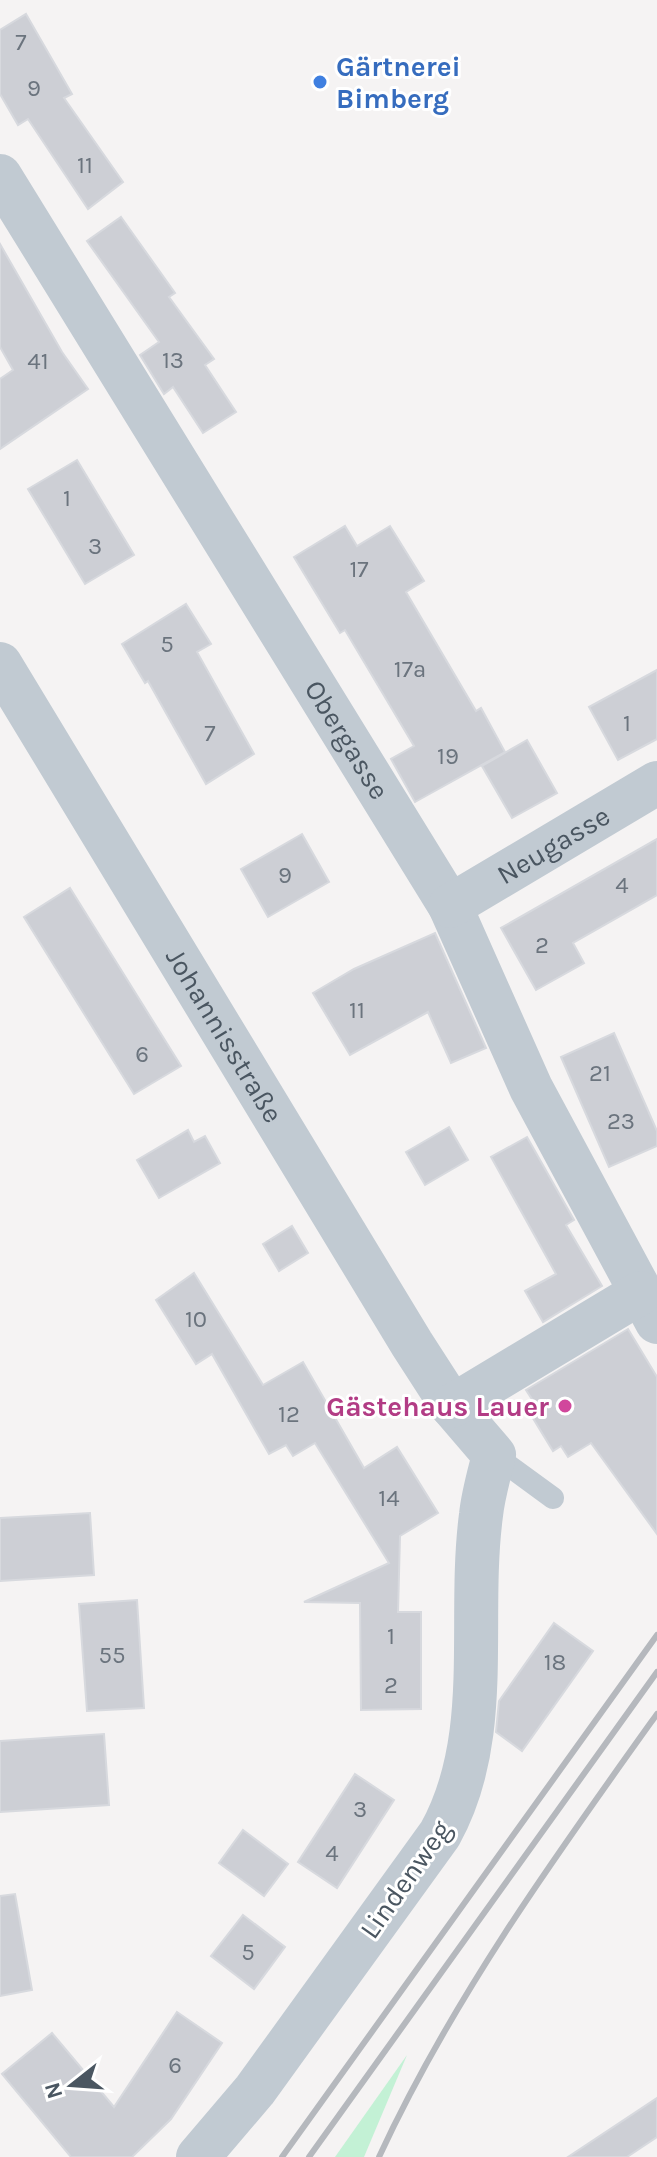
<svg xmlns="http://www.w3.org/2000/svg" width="657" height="2157" font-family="Karla,sans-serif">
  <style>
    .green { fill: #c3f1d5 }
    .building { fill: #cdcfd5; stroke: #d7d9de; stroke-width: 2 }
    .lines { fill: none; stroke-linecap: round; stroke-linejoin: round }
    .service { stroke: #c1cad2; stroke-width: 22 }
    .minor { stroke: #c1cad2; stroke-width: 44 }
    .rail { stroke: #b5b8bd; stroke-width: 6 }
    .shop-dot { fill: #3f7fe0; stroke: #fff; stroke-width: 3 }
    .hotel-dot { fill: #d1479c; stroke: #fff; stroke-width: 3 }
    .labels { text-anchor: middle; stroke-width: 6; stroke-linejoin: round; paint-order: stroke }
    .number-label { font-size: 24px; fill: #6b747e }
    .shop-label { font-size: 28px; font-weight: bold; fill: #366cbe; stroke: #fff; text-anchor: start }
    .street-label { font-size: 28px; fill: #4a5661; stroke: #fff }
    .hotel-label { font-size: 28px; font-weight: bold; fill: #b23c85; stroke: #fff; text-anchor: end }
  </style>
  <rect width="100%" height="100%" fill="#f5f3f3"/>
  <path class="green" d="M 407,2055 L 364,2157 L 335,2157 Z"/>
  <g class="building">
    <path d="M 26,14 L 72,94 L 64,98 L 123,182 L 88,209 L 28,119 L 18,125 L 0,94 L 0,30 Z"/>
    <path d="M 121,217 L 175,293 L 169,297 L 214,359 L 205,365 L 236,412 L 203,433 L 173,387 L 164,394 L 140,355 L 159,342 L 87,241 Z"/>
    <path d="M 0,244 L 62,352 L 88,389 L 0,449 L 0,379 L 13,370 L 0,347 Z"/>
    <path d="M 77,460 L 134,555 L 85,584 L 28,489 Z"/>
    <path d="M 345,526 L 357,546 L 390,526 L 424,581 L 406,592 L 476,711 L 481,708 L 505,752 L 415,802 L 391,759 L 414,746 L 345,630 L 340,633 L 294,557 Z"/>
    <path d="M 186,604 L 211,644 L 197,652 L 254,754 L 206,784 L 148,681 L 145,683 L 122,644 Z"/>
    <path d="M 657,670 L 657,739 L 618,760 L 589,707 Z"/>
    <path d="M 527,740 L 557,793 L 512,818 L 482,766 Z"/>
    <path d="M 302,834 L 329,882 L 268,917 L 241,869 Z"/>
    <path d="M 657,839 L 657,895 L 573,943 L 584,963 L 536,990 L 501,928 Z"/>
    <path d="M 70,888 L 181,1066 L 134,1094 L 24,917 Z"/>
    <path d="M 435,933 L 486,1048 L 451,1063 L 428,1012 L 350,1055 L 313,993 L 354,969 Z"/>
    <path d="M 614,1033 L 657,1131 L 657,1146 L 609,1167 L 561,1057 Z"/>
    <path d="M 449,1127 L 468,1160 L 425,1185 L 406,1152 Z"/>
    <path d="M 188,1130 L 194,1142 L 205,1136 L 220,1163 L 159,1198 L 137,1160 Z"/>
    <path d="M 527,1137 L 574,1220 L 566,1225 L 602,1286 L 543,1322 L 525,1291 L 556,1274 L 491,1157 Z"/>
    <path d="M 292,1226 L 308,1253 L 279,1271 L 263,1244 Z"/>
    <path d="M 194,1273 L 263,1385 L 303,1362 L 364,1468 L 397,1447 L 438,1513 L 400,1536 L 398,1612 L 421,1612 L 421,1709 L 361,1710 L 360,1603 L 304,1602 L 389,1563 L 315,1443 L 293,1456 L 286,1445 L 269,1454 L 212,1354 L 196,1364 L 156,1300 Z"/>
    <path d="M 628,1329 L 657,1377 L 657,1534 L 591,1443 L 568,1457 L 561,1446 L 553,1451 L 531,1415 L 539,1410 L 526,1390 Z"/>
    <path d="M 90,1513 L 94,1575 L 0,1581 L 0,1518 Z"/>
    <path d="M 137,1600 L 144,1708 L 87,1711 L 79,1604 Z"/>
    <path d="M 554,1623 L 593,1651 L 522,1751 L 496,1732 L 499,1701 Z"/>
    <path d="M 104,1734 L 109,1805 L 0,1812 L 0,1741 Z"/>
    <path d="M 355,1774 L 394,1800 L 337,1888 L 298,1862 Z"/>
    <path d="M 243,1830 L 288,1864 L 264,1896 L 219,1863 Z"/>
    <path d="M 15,1894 L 32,1990 L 0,1996 L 0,1896 Z"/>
    <path d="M 243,1915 L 285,1947 L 254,1989 L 211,1956 Z"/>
    <path d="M 177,2012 L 222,2043 L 171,2119 L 132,2157 L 71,2157 L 2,2074 L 52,2033 L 114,2107 Z"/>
    <path d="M 657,2098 L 657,2137 L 627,2157 L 568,2157 Z"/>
  </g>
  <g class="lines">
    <path class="service" d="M 494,1455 L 553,1498"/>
    <g class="minor">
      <path id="s1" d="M 0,176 L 450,906 L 531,1088 L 657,1322"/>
      <path id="s2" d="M 0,664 L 412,1344 L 452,1406 L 494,1455 C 489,1475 483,1495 481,1515 C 467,1622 494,1737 440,1834 L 255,2090 L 198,2157"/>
      <path id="s3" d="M 450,906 L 657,783"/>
      <path d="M 452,1406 L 640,1293"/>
    </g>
    <g class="rail">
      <path d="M 282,2157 L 657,1635"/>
      <path d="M 309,2157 L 657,1672"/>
      <path d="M 379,2157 C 452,1999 556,1855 657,1714"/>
    </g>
  </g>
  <circle class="shop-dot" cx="320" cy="82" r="8"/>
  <circle class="hotel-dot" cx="565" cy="1406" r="8"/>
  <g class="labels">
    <g class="number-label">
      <text x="21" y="50">7</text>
      <text x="34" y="96">9</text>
      <text x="85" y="173">11</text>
      <text x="173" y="368">13</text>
      <text x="38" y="369">41</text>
      <text x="67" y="506">1</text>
      <text x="95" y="554">3</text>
      <text x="359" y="577">17</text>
      <text x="167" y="652">5</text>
      <text x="410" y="677">17a</text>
      <text x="627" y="731">1</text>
      <text x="210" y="741">7</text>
      <text x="448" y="764">19</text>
      <text x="285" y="883">9</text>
      <text x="622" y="893">4</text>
      <text x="542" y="953">2</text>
      <text x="357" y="1018">11</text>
      <text x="142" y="1062">6</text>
      <text x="600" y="1081">21</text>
      <text x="621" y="1129">23</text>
      <text x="196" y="1327">10</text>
      <text x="289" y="1422">12</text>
      <text x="389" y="1506">14</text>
      <text x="391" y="1644">1</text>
      <text x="112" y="1663">55</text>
      <text x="555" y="1670">18</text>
      <text x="391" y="1693">2</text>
      <text x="360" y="1817">3</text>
      <text x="332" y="1861">4</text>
      <text x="248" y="1960">5</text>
      <text x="175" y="2073">6</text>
    </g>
    <g class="shop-label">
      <text x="336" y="76">Gärtnerei<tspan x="336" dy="32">Bimberg</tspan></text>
    </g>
    <g class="street-label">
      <text dy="10" stroke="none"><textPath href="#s1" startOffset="662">Obergasse</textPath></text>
      <text dy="10" stroke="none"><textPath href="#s3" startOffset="120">Neugasse</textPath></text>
      <text dy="10" stroke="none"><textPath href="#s2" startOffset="434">Johannisstraße</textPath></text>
      <text transform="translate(405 1879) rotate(-55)" y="10">Lindenweg</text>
    </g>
    <g class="hotel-label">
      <text x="549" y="1416">Gästehaus Lauer</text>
    </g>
  </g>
  <g transform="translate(72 2085) rotate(253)" stroke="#ffffff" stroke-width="6" paint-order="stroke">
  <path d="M0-6L14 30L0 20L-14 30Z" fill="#4a5661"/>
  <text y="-12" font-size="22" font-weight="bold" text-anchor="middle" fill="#4a5661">N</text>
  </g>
</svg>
